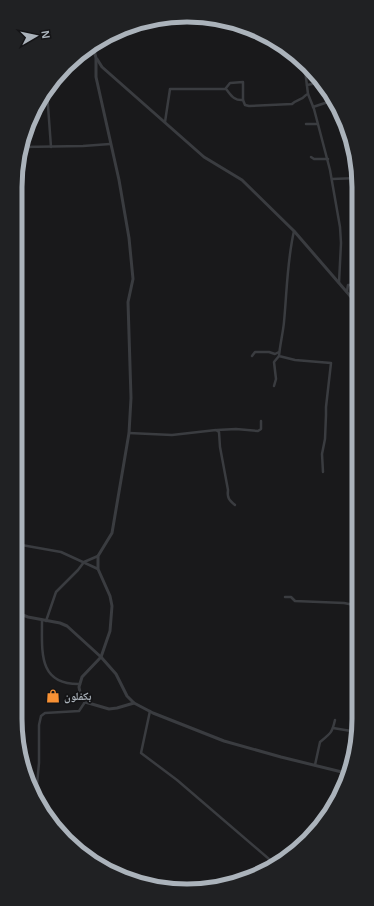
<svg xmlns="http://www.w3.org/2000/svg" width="374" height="906" font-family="Helvetica,'Noto Naskh Arabic',sans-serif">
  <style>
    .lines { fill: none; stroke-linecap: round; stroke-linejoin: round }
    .minor { stroke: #3a3c40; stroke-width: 2.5 }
    .tertiary { stroke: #3a3c40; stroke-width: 3 }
    .labels { text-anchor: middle; stroke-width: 3.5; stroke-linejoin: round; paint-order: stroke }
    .poi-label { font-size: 11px; font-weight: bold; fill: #abb3bb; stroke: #141416; text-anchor: start }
    .rim { fill: none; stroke: #abb3bb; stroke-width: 5 }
  </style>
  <rect width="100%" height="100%" fill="#19191b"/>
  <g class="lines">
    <g class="minor">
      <path d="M 304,62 L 308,94 L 314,109 L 330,170 L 340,227 L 341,243 L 339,283"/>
      <path d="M 307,85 L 322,82"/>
      <path d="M 226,88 L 230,83 L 243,82 L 243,100 L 245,105 L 249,106 L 292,104 C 296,100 302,100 306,95 L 308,94"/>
      <path d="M 47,92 L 51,147"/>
      <path d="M 313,107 L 331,101"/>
      <path d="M 165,122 L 170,89 L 226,89 C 231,95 234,101 243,100"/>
      <path d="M 306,124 L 317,124"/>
      <path d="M 22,147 L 83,146 L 110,144"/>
      <path d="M 311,157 L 314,159 L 328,159"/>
      <path d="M 332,179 L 358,178"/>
      <path d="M 294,231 C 287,261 287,291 284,322 C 283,333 280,344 279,356 L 295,360 L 331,363 L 326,407 L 326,415 L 325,439 L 322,454 L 323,472"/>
      <path d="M 347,291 L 348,285 L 358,285"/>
      <path d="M 252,356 L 255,352 L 269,352 L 275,354 L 279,352"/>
      <path d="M 274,386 L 276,379 L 274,362 L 279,356"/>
      <path d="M 217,430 L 236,429 L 258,431 L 261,429 L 261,421"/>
      <path d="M 129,433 L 172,435 L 216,430 L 219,432 L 220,447 L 228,490 C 227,498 229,500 235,505"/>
      <path d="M 16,544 L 61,552 L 98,569"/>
      <path d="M 285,597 L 291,597 L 295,601 L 344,603 L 359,606"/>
      <path d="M 42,620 C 42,652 38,685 80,684"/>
      <path d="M 46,621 L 56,592 L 78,570 L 84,562 L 98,556"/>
      <path d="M 150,711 L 141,753 L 177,780 L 276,865"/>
      <path d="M 333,728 L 357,732"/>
      <path d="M 315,765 L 320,742 C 331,733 332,733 335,720"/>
      <path d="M 36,795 L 39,763 L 39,725 L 41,716 L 45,713 L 79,711 L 85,702"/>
    </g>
    <g class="tertiary">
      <path d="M 93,46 L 96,58 L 96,77 L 119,180 L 129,238 L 133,279 L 128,302 L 131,398 L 129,433 L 112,533 L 98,556 L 98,569 L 110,596 L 112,606 L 110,631 L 101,657 L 82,677 L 79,687 L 81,698 L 85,702 L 109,709 L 117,708 L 134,703"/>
      <path d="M 97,59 L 102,67 L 204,157 L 242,180 L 294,231 L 358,305"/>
      <path d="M 15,612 L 28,617 L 60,623 L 67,626 L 101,657 L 116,674 L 127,696 L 134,703 L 153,713 L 224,741 L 281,757 L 350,774"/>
    </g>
  </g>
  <defs>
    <g id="shop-bare" transform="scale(1.08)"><path d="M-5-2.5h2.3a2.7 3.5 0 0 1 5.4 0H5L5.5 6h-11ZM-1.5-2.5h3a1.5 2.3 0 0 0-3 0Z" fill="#f89134" stroke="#141416" stroke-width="2.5" paint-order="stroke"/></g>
  </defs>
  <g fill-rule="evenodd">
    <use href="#shop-bare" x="53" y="696"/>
  </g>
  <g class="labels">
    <g class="poi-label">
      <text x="64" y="700">بكفلون</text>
    </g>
  </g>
  <path d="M0 0H374V906H0ZM187 22H187A165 165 0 0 1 352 187V719A165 165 0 0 1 187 884H187A165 165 0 0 1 22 719V187A165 165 0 0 1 187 22Z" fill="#202123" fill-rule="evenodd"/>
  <path class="rim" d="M187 22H187A165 165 0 0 1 352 187V719A165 165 0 0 1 187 884H187A165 165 0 0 1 22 719V187A165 165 0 0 1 187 22Z"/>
  <g transform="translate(36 36) rotate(81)" stroke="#141416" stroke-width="3" paint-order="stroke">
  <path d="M0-3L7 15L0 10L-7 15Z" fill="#abb3bb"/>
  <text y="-6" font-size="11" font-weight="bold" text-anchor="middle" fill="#abb3bb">N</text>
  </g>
</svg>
